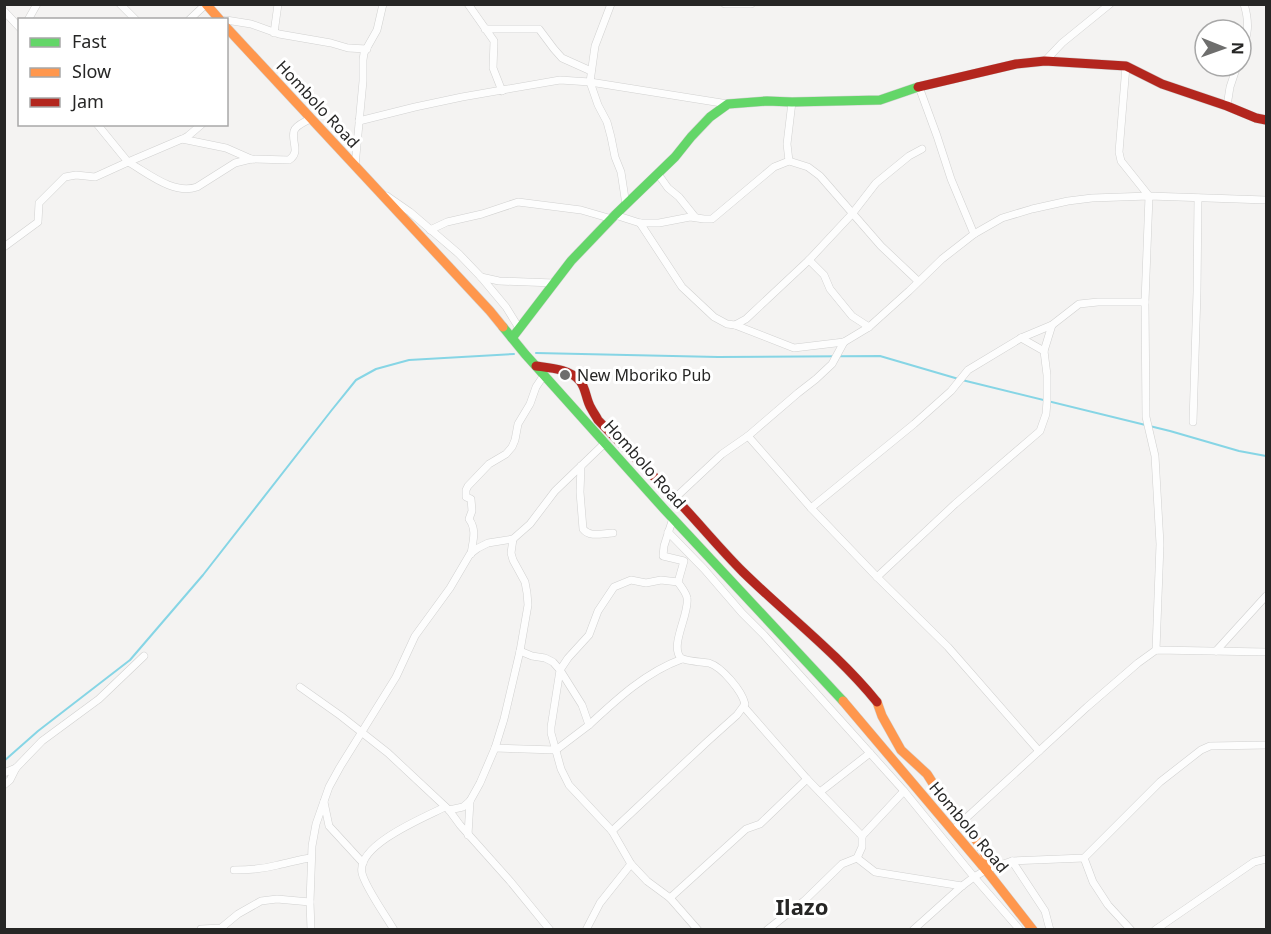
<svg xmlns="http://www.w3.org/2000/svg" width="1271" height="934" font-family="'Noto Sans',sans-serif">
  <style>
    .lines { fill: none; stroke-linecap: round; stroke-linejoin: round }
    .stream { stroke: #86d5e5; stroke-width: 2 }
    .street-casing { stroke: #d1d1d0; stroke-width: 8 }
    .fast-casing { stroke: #d1d1d0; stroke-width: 10 }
    .slow-casing { stroke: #d1d1d0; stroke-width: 10 }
    .jam-casing { stroke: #d1d1d0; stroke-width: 10 }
    .street { stroke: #fdfdfd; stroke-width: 7 }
    .fast { stroke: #63d668; stroke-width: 9 }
    .slow { stroke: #ff974d; stroke-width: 9 }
    .jam { stroke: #b3261e; stroke-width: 9 }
    .poi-dot { fill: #6e6e6d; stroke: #fff; stroke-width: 2 }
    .labels { text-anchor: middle; stroke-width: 6; stroke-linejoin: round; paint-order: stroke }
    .street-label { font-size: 16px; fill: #262625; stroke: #fff }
    .poi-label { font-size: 16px; fill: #262625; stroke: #fff; text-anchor: start }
    .district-label { font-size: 22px; font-weight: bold; fill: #262625; stroke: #fff }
  </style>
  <rect width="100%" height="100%" fill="#f4f3f2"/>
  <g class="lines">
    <g class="stream">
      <path d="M 536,353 L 718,357 L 880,356 L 962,380 L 1170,431 L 1239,451 L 1266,456"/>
      <path d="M 4,761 L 38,731 L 130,660 L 203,575 L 331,411 L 356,380 L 376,369 L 409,360 L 514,354"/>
    </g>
    <g class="street-casing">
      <g id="street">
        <path d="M 120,4 L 136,20"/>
        <path d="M 468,4 L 494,41 L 493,68 L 502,91"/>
        <path d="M 611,4 L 595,46 L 590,82 L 598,105 L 607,122 L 611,137 L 615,157 L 621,172 L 626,205"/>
        <path d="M 725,4 L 751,4"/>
        <path d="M 4,11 L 20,28"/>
        <path d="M 28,20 L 37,4"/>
        <path d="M 189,20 L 206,4"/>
        <path d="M 226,20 L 251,24 L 279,34 L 331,43 L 348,48 L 367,49"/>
        <path d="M 485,29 L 539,29 L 554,49 L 562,58 L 591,71"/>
        <path d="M 274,33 L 278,4"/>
        <path d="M 1241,54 C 1248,35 1250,24 1244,4"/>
        <path d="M 1045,61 L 1062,43 L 1110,4"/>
        <path d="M 919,87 L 937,136 L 951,179 L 974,234"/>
        <path d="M 1227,106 L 1230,87 L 1237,66"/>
        <path d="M 359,121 L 415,107 L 462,97 L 560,80 L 590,82 L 728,104"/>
        <path d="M 97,124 L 128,162 L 182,139 L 226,148 L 251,159"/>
        <path d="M 183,139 L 188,136 L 202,124"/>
        <path d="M 789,161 L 787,144 L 792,102"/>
        <path d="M 355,166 L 363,81 L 363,60 L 364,53 L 377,30 L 383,4"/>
        <path d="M 658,174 L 668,188 L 679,197 L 695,217"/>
        <path d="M 387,196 L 410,212 L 459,254 L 481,277 L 499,281 L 554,283"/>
        <path d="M 615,215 L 640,223 L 659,223 L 690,217 L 704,219 L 712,219 L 774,167 L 789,161 L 808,167 L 820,176 L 881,246 L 918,281"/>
        <path d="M 640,223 L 682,287 L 714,317 L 727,324 L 735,325 L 746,319 L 809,260"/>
        <path d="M 430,230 L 447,222 L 482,214 L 518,202 L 581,210 L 612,219"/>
        <path d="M 4,247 L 38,222 L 39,203 L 65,177 L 76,175 L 95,177 L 128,162 C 148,173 173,195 197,187 L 235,163 L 251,159 L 289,160 C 301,152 291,142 294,131 C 296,125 305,122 310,119"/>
        <path d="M 481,277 L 506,307 L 519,328"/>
        <path d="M 1145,302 L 1146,417 L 1155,456 L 1160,544 L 1156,650"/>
        <path d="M 735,325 L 794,348 L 844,342 L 869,327 L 909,291 L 942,259 L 974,234 L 1002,218 L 1032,209 L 1068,201 L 1092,198 L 1149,196 L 1266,200"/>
        <path d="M 869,327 L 852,316 L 830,289 L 824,275 L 809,260 L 852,214 L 876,183 L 909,156 L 922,149"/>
        <path d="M 1021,338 L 1044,351"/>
        <path d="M 1193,422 L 1197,292 L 1198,198"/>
        <path d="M 748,436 L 811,508 L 877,577 L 948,647 L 1039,751"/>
        <path d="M 581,466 L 580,492 L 583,529 C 590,538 603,533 613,533"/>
        <path d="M 675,498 L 722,454 L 748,436 L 798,393 L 816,379 L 832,364 L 844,342"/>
        <path d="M 811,508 L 914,424 L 951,391 L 968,370 L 1021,338 L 1052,325 L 1079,304 L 1098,302 L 1145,302 L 1149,196 L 1121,161 L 1119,152 L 1126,66"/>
        <path d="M 668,532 L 704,569 L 742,613 L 764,635 L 904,791 L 974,877 L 1020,930"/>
        <path d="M 471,554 C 473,540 477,530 469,519 L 472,511 L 471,499 L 466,497 L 466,490 L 468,486 L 489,464 L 506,454 L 512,447 L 515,440 L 518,424 L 530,404 L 536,387 L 544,375"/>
        <path d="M 877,577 L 955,504 L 1040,431 L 1046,414 L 1047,401 L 1047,375 L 1044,351 L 1052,325"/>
        <path d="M 520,651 L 532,656 L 545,658 L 553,662 L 560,670 L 551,727 L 551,733 L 561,769 L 569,785 L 612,831 L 631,864 L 647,881 L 670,898 L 698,930"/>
        <path d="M 1216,651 L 1266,596"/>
        <path d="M 300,687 L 341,716 L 388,753 L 449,810 L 460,825 L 510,881 L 550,930"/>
        <path d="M 744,707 L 807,779 L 862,836 L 862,847 L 857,858"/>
        <path d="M 589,725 C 617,699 646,672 682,659"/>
        <path d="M 495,748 L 556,750 L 589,725 L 582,705 L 560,670 L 568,658 L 589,635 L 598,611 L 614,587 L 631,580 L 646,583 L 661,580 L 678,582"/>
        <path d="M 4,773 L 16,768 L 42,741 L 99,699 L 144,656"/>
        <path d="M 4,785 L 10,780 L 16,768"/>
        <path d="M 820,792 L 870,753"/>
        <path d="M 324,802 L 329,826 L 363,863"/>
        <path d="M 449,810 L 463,807 L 470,801 L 480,783 L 495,748 L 504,719 L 520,651 L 528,605 L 527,593 L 525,582 L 513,560 L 511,553 L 513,539 L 530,524 L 555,491 L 606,442"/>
        <path d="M 612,831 L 708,741 L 737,715 L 745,704 C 742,691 722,667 709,663 C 702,662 685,661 681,658 C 669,646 690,613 687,598 C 686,592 681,587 678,582 L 684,561 L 663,556 L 664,546 L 673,518"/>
        <path d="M 952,831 L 1087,707 L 1138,663 L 1156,650 L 1266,652"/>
        <path d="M 468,835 L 470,801"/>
        <path d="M 862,836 L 904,791"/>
        <path d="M 1084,858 L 1093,882 L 1108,905 L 1131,930"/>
        <path d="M 1012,861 L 1045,911 L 1050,930"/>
        <path d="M 234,870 C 249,870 263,869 278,865 C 289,863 300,859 311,858"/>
        <path d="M 670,898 L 746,829 L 760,824 L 807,779"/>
        <path d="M 201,929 L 221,928 L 238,914 L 261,901 L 277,899 L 310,902"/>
        <path d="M 311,930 L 310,902 L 312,846 L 316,824 L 329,787 L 340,767 L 396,677 L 415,636 L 450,588 L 470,554 L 478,548 L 488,543 L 513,539"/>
        <path d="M 394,930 C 386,916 365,887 362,873 C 356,845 425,817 445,807"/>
        <path d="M 586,930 L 600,903 L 631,864"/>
        <path d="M 767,930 L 804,901 L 842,864 L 857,858 L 875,872 L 962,886"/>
        <path d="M 913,930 L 962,886 L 974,877 L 986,870 L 1012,861 L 1084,858 L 1160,782 L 1201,750 L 1210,746 L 1266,745"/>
        <path d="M 1155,930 L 1254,862 L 1266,859"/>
      </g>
    </g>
    <g class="fast-casing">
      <g id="fast">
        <path d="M 503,327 L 525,354 L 664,509 L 843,701"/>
        <path d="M 512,338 L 571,261 L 615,215 L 675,157 L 691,137 L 710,117 L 728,104 L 767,101 L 792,102 L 880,100 L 918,87"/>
      </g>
    </g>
    <g class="slow-casing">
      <g id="slow">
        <path d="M 206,4 L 220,20"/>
        <path d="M 226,27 L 490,311 L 503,327"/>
        <path d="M 843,701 L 986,870 L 1033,930"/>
        <path d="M 877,702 L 882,716 L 901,750 L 927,774 L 946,804 L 962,821 L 982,848 L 988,861 L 986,870"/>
      </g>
    </g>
    <g class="jam-casing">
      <g id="jam">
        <path d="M 918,87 L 1016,64 L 1045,61 L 1126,66 L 1162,84 L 1227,106 L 1256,118 L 1266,120"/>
        <path d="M 536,366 C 551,368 570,369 580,381 C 586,388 586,400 591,408 C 593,412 596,416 598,420 C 623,446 650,472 675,498 C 698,522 719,548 743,572 C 787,615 838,654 877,702"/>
      </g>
    </g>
    <use href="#street" class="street"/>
    <use href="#fast" class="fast"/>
    <use href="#slow" class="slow"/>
    <use href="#jam" class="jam"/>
  </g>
  <circle class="poi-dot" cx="565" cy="375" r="6"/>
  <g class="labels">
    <g class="street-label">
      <text transform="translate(318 104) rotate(47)" y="6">Hombolo Road</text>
      <text transform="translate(645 464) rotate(48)" y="6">Hombolo Road</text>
      <text transform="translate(969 827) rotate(50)" y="6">Hombolo Road</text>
    </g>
    <g class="poi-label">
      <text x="577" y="381">New Mboriko Pub</text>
    </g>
    <g class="district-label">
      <text x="802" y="915">Ilazo</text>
    </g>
  </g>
  <rect width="1271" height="934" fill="none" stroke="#262625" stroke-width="12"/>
  <rect x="18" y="18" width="210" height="108" fill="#ffffff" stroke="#a8a8a8" stroke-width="1.5"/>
  <rect x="30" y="38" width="30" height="9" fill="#63d668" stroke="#a8a8a8" stroke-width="1.5"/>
  <text x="72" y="48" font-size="18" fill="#262625">Fast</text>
  <rect x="30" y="68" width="30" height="9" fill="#ff974d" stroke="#a8a8a8" stroke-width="1.5"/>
  <text x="72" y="78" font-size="18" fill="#262625">Slow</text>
  <rect x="30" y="98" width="30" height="9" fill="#b3261e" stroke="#a8a8a8" stroke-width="1.5"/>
  <text x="72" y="108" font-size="18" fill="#262625">Jam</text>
  <g transform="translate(1223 48) rotate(91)"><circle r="28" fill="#ffffff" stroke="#a8a8a8" stroke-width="1.5"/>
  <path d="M0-4.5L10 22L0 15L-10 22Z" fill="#6e6e6d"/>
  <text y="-9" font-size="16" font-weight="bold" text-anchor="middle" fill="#262625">N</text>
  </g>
</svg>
